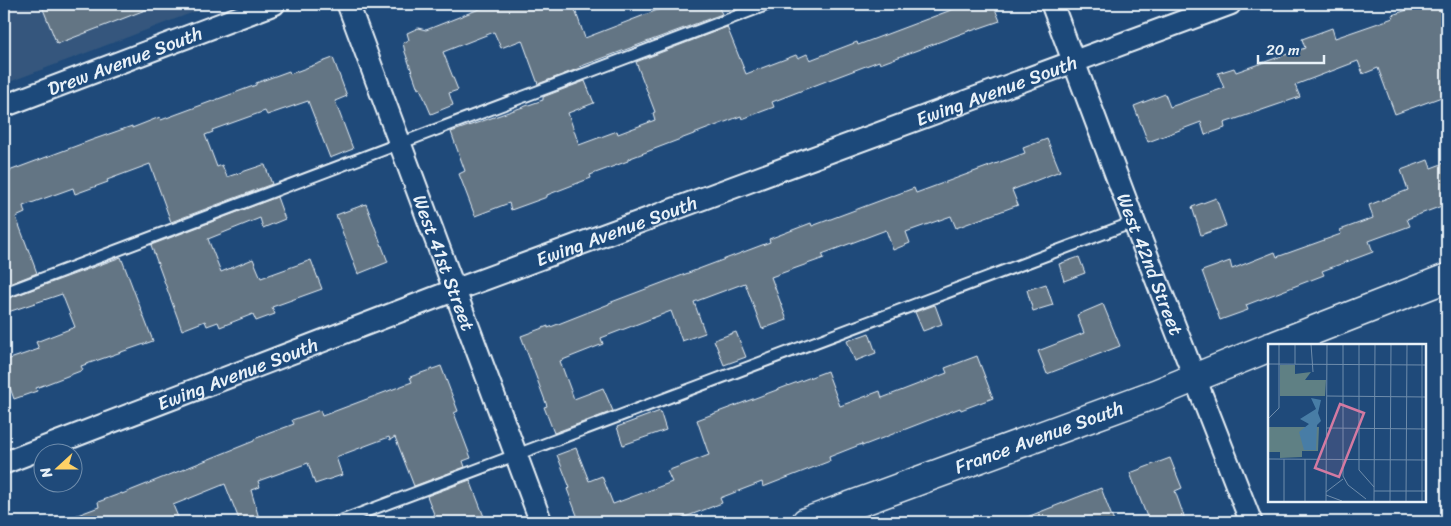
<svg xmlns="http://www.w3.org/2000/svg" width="1451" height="526" font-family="Sriracha,sans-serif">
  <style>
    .built { fill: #34577d }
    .building { fill: #647584; stroke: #e8f1f8 }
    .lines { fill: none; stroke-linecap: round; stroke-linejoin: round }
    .lane-casing { stroke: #e8f1f8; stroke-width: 14 }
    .street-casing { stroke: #e8f1f8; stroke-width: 25 }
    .secondary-casing { stroke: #e8f1f8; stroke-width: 31 }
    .lane { stroke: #1f4a7a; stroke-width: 10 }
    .street { stroke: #1f4a7a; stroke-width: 21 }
    .secondary { stroke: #1f4a7a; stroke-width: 28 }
    .labels { text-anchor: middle; stroke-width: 4; stroke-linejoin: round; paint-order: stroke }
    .street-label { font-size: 19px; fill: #e8f1f8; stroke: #1f4a7a }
    .inset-road { fill: none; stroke: #6f8dac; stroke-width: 1 }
    .view { fill: #d37aa2; fill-opacity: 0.15; stroke: #d37aa2; stroke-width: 2.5 }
    .inset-edge { fill: none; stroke: #e8f1f8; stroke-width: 2.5 }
  </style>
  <rect width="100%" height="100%" fill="#1f4a7a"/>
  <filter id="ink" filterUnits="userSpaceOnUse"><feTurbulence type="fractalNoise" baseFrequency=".02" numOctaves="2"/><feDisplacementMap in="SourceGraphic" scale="10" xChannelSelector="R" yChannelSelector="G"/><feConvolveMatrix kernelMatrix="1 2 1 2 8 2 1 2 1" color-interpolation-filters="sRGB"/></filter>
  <g filter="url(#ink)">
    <path class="built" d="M 4,4 L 215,4 L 4,84 Z"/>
    <g class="building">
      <path d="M 41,4 L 157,4 L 158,5 L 57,44 Z"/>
      <path d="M 492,4 L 573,4 L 585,38 L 673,4 L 717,4 L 722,14 L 579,67 L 580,68 L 538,84 L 522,40 L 501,48 L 494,32 L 443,52 L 458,90 L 449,93 L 453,105 L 431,114 L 420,88 L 418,89 L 405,52 L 403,43 L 409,40 L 407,33 L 418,28 L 426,30 Z"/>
      <path d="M 967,4 L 993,4 L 1000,21 L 971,31 L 971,30 L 880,64 L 879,61 L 834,78 L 772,102 L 774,107 L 742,119 L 741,116 L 628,159 L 628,161 L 590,175 L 591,178 L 547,195 L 547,197 L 511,210 L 509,203 L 475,216 L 459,174 L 465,171 L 451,132 L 543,100 L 543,97 L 585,81 L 594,103 L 568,113 L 579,145 L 617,131 L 618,134 L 655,120 L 653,113 L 655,112 L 636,62 L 727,27 L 746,74 L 796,55 L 798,58 L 807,54 L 810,60 L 857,42 L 858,45 Z"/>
      <path d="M 1425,4 L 1447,4 L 1447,95 L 1395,114 L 1378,68 L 1363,74 L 1358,61 L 1295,85 L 1300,97 L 1224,123 L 1225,128 L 1205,135 L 1201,122 L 1148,142 L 1134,106 L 1165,94 L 1170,107 L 1224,88 L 1218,73 L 1234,68 L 1236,72 L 1305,48 L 1302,39 L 1332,28 L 1335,38 L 1393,18 L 1392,15 Z"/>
      <path d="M 333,58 L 347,96 L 335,101 L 353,149 L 330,158 L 308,101 L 267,115 L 265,111 L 212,130 L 213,132 L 205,135 L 217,167 L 222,165 L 227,177 L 263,165 L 265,165 L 272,184 L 171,222 L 150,164 L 107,180 L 108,182 L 75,194 L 73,188 L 23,206 L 25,213 L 16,217 L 37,273 L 4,286 L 4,161 L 5,160 L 9,171 L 92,140 L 132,126 L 132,128 L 160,117 L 161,120 L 256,85 L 256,83 L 289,71 L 290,74 Z"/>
      <path d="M 1047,139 L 1060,171 L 1012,190 L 1018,205 L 956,228 L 951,216 L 906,232 L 910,243 L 893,250 L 886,230 L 822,254 L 824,258 L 771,277 L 787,320 L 762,329 L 745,283 L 694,302 L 705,333 L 682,341 L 671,311 L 601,338 L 603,344 L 560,361 L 574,399 L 603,388 L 613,411 L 554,433 L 544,407 L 547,406 L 521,336 L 548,326 L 548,328 L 609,304 L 609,303 L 770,242 L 769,239 L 811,223 L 812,226 L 914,188 L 916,193 L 1025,153 L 1023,148 Z"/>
      <path d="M 1428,160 L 1431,168 L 1447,162 L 1447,204 L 1407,219 L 1410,226 L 1369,241 L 1373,252 L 1322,271 L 1324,275 L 1246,305 L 1248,310 L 1220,320 L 1202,271 L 1230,261 L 1232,269 L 1275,252 L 1277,257 L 1341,234 L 1340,230 L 1373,218 L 1369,205 L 1408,190 L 1401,170 Z"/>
      <path d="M 277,197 L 285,219 L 263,228 L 260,218 L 208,239 L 221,272 L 253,259 L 261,278 L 311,260 L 322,289 L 272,307 L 275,314 L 256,321 L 253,314 L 220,327 L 218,322 L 207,326 L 205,321 L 182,330 L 151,245 Z"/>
      <path d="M 1216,198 L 1226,226 L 1201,235 L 1192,207 Z"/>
      <path d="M 366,204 L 388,262 L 358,274 L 336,215 Z"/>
      <path d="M 121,257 L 153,341 L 81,366 L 83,370 L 36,388 L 37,391 L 14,399 L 4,371 L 4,361 L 39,349 L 36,342 L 75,327 L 62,294 L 8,312 L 4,312 L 4,300 Z"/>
      <path d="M 1079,257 L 1085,273 L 1064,281 L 1059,264 Z"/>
      <path d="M 1046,284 L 1053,305 L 1033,311 L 1027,290 Z"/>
      <path d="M 1103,304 L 1120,346 L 1047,374 L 1038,351 L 1084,333 L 1077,315 Z"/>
      <path d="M 935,305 L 942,324 L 923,331 L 915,312 Z"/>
      <path d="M 736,332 L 746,357 L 724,365 L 714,340 Z"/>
      <path d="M 869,333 L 876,353 L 855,361 L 847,341 Z"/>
      <path d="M 977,356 L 993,398 L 961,410 L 960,408 L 862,446 L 862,444 L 829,457 L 830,461 L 763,487 L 762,482 L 720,498 L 722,503 L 672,522 L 571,522 L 570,521 L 578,518 L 567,489 L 570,488 L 557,455 L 576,448 L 589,481 L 602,476 L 613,504 L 672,482 L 667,471 L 709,455 L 697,420 L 827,371 L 840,406 L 880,391 L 882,398 L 947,373 L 945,368 Z"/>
      <path d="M 441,366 L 458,411 L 454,413 L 471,458 L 463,461 L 465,467 L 414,486 L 395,437 L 390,440 L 389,437 L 336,457 L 342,475 L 315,484 L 308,463 L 258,481 L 260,487 L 251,490 L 260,522 L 240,522 L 225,484 L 173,505 L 180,522 L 64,522 L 64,520 L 99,507 L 98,502 L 122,493 L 122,494 L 254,441 L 254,439 L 294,424 L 292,420 L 320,410 L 322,416 L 412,382 L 410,377 Z"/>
      <path d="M 660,411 L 666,430 L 623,445 L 617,427 Z"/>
      <path d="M 1170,458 L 1182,488 L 1175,491 L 1186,522 L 1149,522 L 1130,473 Z"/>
      <path d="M 470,480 L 486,522 L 437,522 L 427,496 Z"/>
      <path d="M 1101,488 L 1114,522 L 1017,522 L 1017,521 Z"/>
    </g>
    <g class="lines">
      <g class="lane-casing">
        <g id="lane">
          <path d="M 4,293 L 769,4"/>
          <path d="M 338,522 L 1134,222"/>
        </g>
      </g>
      <g class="street-casing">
        <g id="street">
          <path id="s1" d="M 348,4 L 541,522"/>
          <path id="s2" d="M 1052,4 L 1134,222 L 1251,522"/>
          <path id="s3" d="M 4,106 L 274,4"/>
          <path id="s4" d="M 4,463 L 455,290 L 1230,4"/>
        </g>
      </g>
      <g class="secondary-casing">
        <g id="secondary">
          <path d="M 1276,345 L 1447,278"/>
          <path id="s5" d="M 806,522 L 1155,394 L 1270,347"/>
        </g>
      </g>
      <use href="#lane" class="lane"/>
      <use href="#street" class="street"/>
      <use href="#secondary" class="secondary"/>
    </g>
  </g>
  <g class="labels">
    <g class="street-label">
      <text dy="7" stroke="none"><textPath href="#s3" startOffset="129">Drew Avenue South</textPath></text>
      <text dy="7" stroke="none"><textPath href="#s4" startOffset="1060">Ewing Avenue South</textPath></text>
      <text dy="7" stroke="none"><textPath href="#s4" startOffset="655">Ewing Avenue South</textPath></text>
      <text dy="7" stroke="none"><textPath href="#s1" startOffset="276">West 41st Street</textPath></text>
      <text dy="7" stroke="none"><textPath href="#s2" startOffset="278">West 42nd Street</textPath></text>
      <text dy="7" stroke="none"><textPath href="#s4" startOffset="250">Ewing Avenue South</textPath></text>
      <text dy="7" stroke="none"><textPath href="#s5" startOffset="248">France Avenue South</textPath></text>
    </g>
  </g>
  <g transform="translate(1268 344)">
    <rect width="158" height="158" fill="#1f4a7a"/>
    <path d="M 12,21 L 27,21 L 27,30 L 43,28 L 37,36 L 58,36 L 57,52 L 12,52 ZM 0,83 L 51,83 L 50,107 L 34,107 L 34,113 L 12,114 L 12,108 L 1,108 L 0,114 Z" fill="#5f8084"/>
    <path d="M 43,54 L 53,56 L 50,69 L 53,77 L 49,81 L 48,106 L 36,106 L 31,88 L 41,80 L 32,75 L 48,65 Z" fill="#487da6"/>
    <path class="inset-road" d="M 43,0 L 45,28M 75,0 L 75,132 L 80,141 L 98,155M 91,0 L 91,126 L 106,143M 0,20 L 158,21M 27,20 L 27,0M 59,52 L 158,53M 0,75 L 11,64 L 11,0M 59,84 L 158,85M 0,115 L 158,116M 106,147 L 158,147M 58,148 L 75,135M 58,151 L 74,157M 16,157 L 16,115M 37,157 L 37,115M 58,157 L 59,0M 106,157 L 107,0M 122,157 L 123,0M 138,157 L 139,0M 154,157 L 154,0"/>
    <path class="view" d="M 72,60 L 96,69 L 71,133 L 47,124 Z"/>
    <rect width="158" height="158" class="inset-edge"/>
  </g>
  <rect width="1451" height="526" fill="none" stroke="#1f4a7a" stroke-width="20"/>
  <rect x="10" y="10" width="1431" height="506" fill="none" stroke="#e8f1f8" stroke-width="2" filter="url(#ink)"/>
  <g transform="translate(58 468) rotate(249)"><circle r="24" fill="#1f4a7a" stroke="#6f8dac"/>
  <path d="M0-4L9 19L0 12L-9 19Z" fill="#ffd166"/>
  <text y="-8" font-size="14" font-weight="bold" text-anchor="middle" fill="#e8f1f8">N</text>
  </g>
  <path d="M1258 55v8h66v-8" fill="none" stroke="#e8f1f8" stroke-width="2.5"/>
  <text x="1266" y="55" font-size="15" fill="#e8f1f8" stroke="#1f4a7a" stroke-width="4" paint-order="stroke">20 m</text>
</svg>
